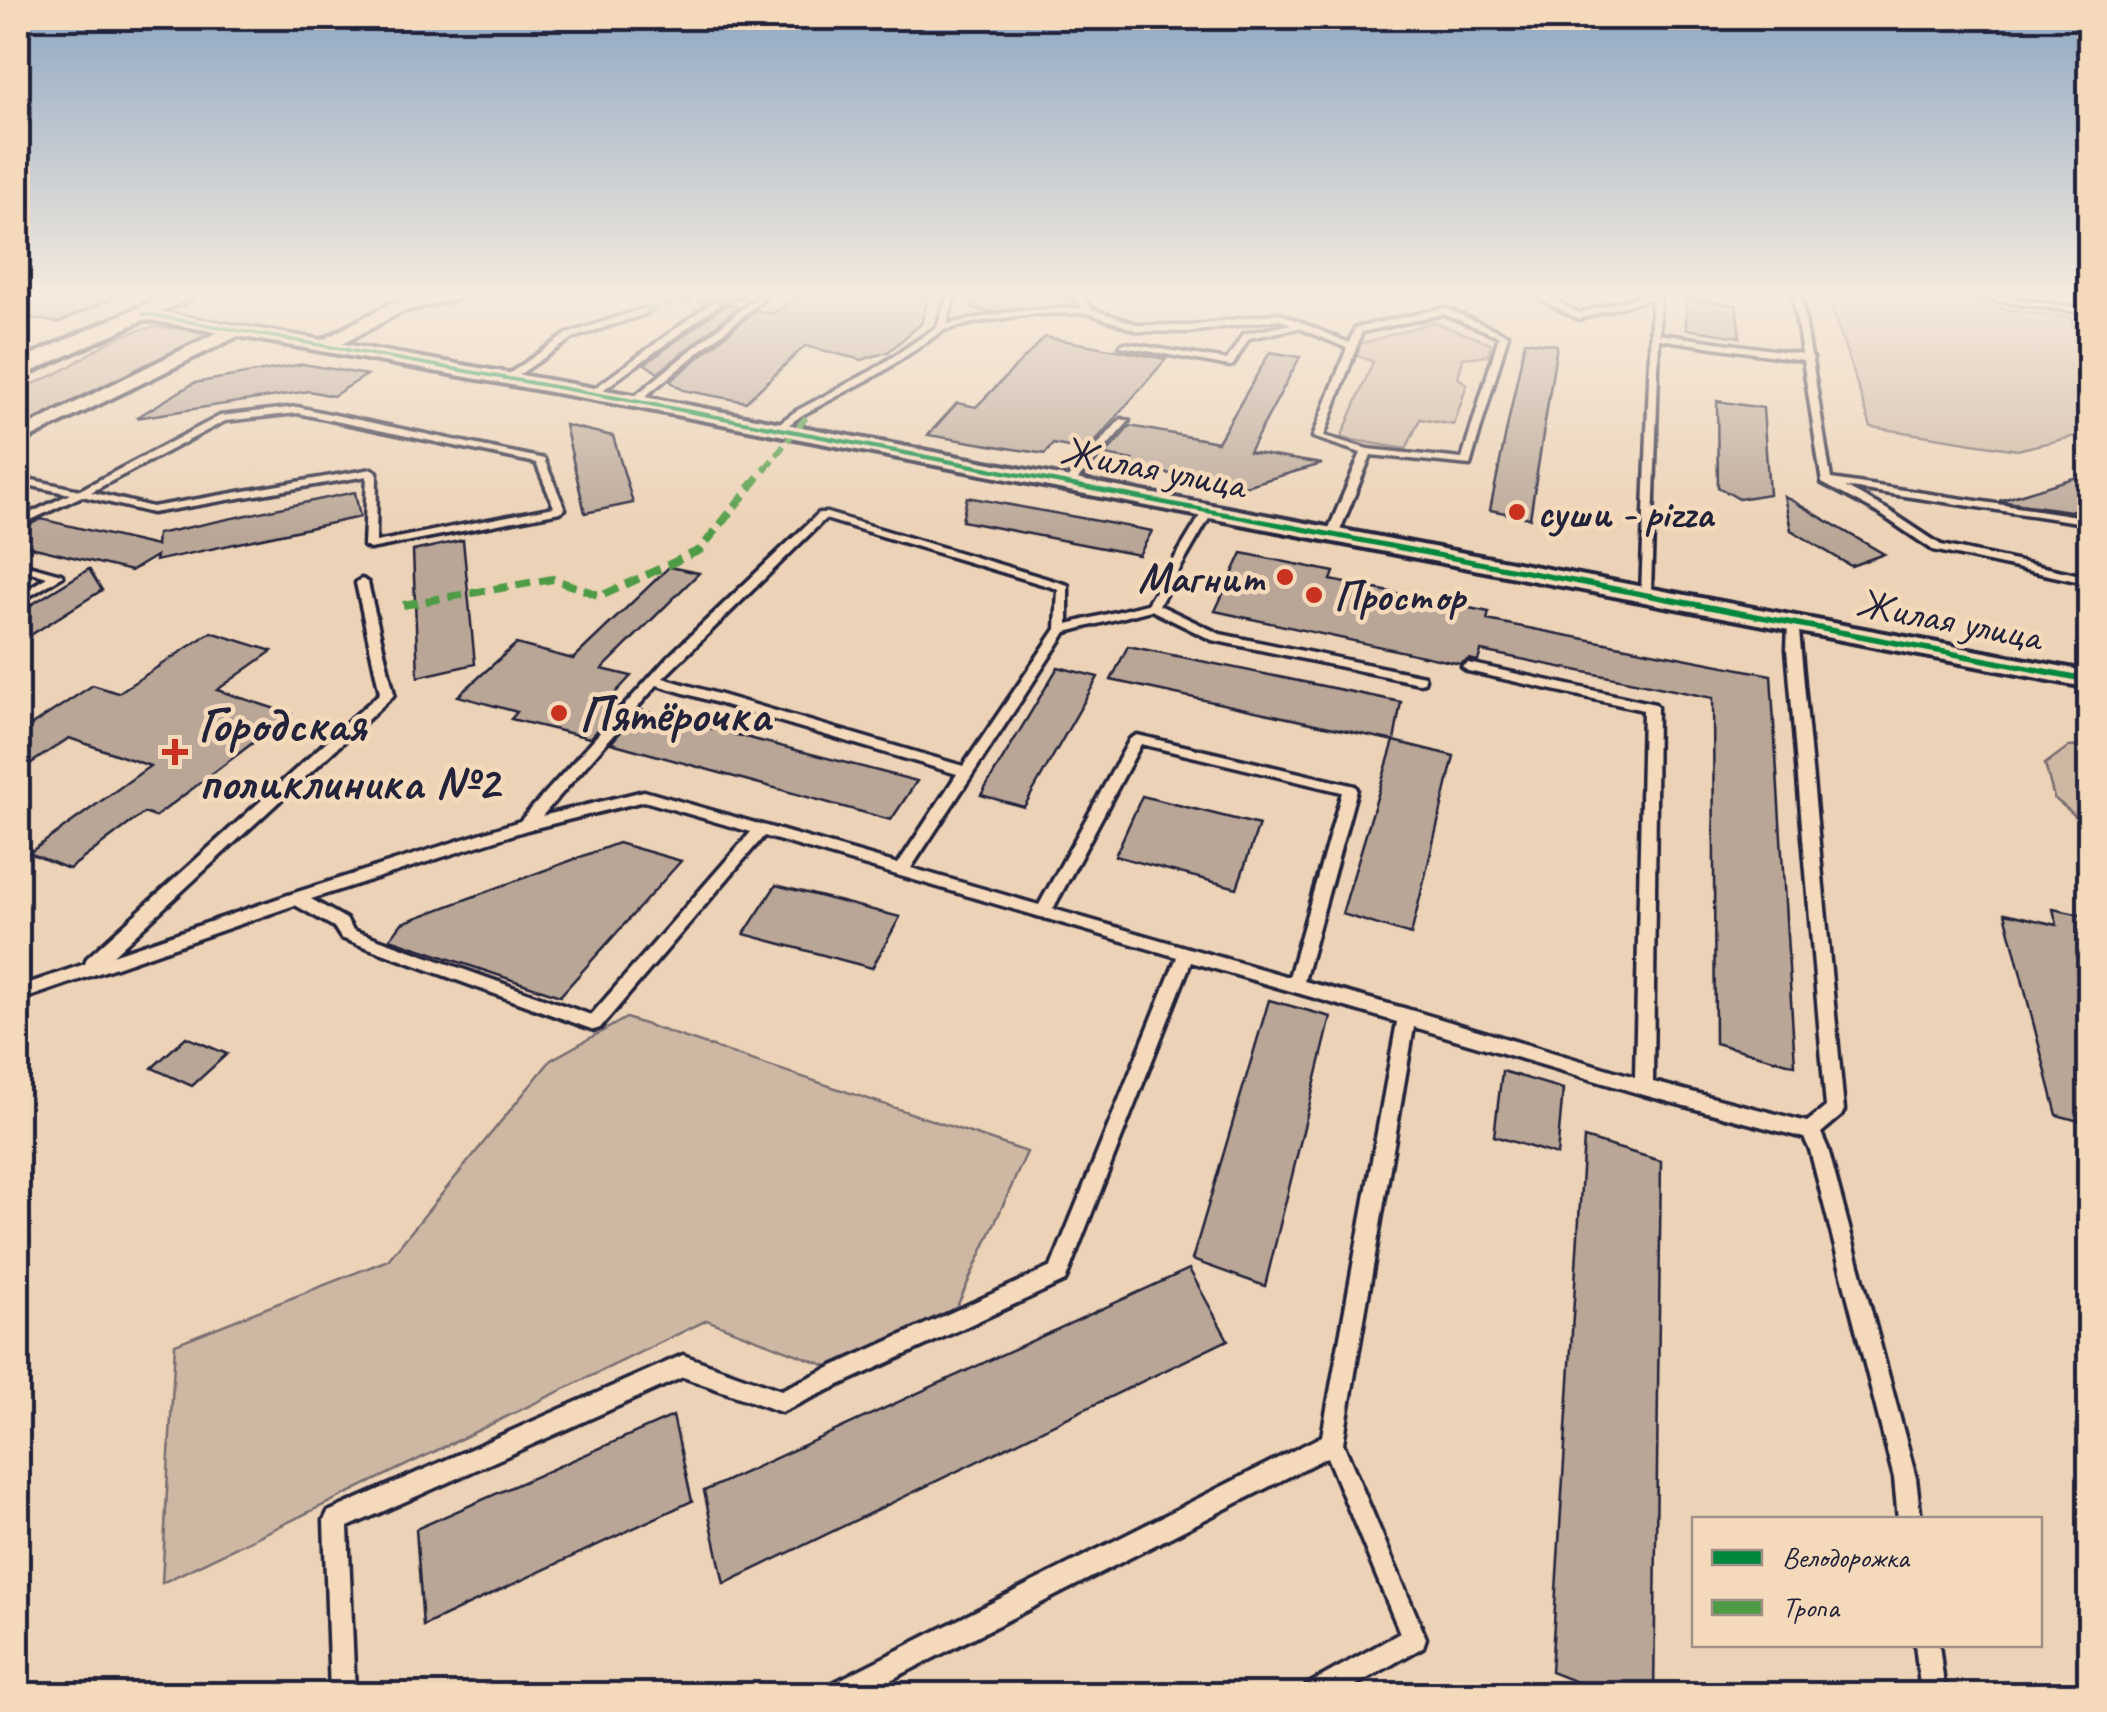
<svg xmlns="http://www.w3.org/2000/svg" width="2107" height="1712" font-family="Caveat,sans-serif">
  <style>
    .green { fill: #ceb8a4; stroke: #786d70; stroke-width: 2.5 }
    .building { fill: #b9a697; stroke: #22223b; stroke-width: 2.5 }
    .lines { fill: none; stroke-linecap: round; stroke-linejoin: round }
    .lane-casing { stroke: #22223b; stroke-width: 7 }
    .street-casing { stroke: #22223b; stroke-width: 8 }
    .secondary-casing { stroke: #22223b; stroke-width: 8 }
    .lane { fill: #f4d9bb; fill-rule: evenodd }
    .street { fill: #f4d9bb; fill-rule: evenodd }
    .secondary { fill: #f4d9bb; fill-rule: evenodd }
    .quiet-far1 { stroke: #4d9b45; stroke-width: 6; stroke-dasharray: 12 6; stroke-linecap: butt }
    .quiet { stroke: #4d9b45; stroke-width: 8; stroke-dasharray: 15 8; stroke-linecap: butt }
    .cycleway-casing { stroke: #f4d9bb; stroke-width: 7 }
    .cycleway { fill: #00873e; fill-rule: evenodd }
    .poi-dot { fill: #c8321e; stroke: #f4d9bb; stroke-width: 4 }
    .labels { text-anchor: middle; stroke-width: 9; stroke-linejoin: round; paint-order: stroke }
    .far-street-label { font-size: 42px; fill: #22223b; stroke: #f4d9bb }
    .far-poi-label { font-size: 42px; font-weight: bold; fill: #22223b; stroke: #f4d9bb; text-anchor: start }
    .poi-label { font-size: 50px; font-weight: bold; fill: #22223b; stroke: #f4d9bb; text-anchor: start }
  </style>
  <rect width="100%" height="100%" fill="#ecd2b6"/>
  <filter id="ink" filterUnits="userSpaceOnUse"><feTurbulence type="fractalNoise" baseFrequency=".01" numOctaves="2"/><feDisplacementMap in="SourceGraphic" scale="20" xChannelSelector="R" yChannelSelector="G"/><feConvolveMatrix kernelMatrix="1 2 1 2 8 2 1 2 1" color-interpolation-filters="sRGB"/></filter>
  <g filter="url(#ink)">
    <g class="green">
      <path d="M 1828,296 L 1908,296 L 2071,318 L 2089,368 L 2089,433 L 2017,450 L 1871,427 Z"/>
      <path d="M 1433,322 L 1491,343 L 1489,355 L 1463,358 L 1458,378 L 1467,384 L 1454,425 L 1420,419 L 1406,449 L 1341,438 L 1373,362 L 1357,355 L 1360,344 Z"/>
      <path d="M 154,327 L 191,330 L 211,336 L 18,431 L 18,391 C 36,382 58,375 75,363 C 101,346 122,332 154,327 Z"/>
      <path d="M 2089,746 L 2090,746 L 2089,827 L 2054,798 L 2045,764 L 2068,747 Z"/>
      <path d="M 626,1018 L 1027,1152 L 955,1311 L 827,1366 L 707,1320 L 162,1583 L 175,1344 L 388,1260 L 551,1060 Z"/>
    </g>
    <g class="building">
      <path d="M 18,296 L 118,296 L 58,323 L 18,316 Z"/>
      <path d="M 799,296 L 929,296 L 921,324 L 888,352 L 862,360 L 805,346 L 746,402 L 683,390 L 670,381 L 756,310 L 772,314 Z"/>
      <path d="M 973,296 L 1070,296 L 1076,305 L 989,312 L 972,308 Z"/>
      <path d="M 1686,298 L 1736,305 L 1740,337 L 1686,329 Z"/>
      <path d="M 726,304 L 739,307 L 658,373 L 645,364 Z"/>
      <path d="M 1045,337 L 1166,359 L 1087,451 L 1053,444 L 1045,454 L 928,435 L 957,403 L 976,407 Z"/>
      <path d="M 1525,341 L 1557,345 L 1530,518 L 1490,510 Z"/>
      <path d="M 1270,352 L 1300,357 L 1249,452 L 1322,464 L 1245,486 L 1128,467 L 1133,460 L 1105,455 L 1130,426 L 1218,442 Z"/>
      <path d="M 303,364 L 367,375 L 333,396 L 309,391 L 136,418 L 194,383 Z"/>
      <path d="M 1717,401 L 1763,408 L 1769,494 L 1739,499 L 1718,487 Z"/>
      <path d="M 565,425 L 613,436 L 633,503 L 585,513 Z"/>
      <path d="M 2090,473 L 2090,505 L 2070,511 L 1999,501 Z"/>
      <path d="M 355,492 L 360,517 L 155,561 L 156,556 L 131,571 L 18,544 L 18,530 L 41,519 L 156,546 L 157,534 Z"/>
      <path d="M 1784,496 L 1884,554 L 1851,566 L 1791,530 Z"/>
      <path d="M 967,497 L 1152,531 L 1139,555 L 962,521 Z"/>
      <path d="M 463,540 L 475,664 L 418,677 L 413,551 Z"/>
      <path d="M 1242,553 L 1334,572 L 1331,580 L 1489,612 L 1487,620 L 1771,675 L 1795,1065 L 1715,1043 L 1713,698 L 1481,651 L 1478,661 L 1469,659 L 1460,664 L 1215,611 Z"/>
      <path d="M 669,567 L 699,573 L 602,669 L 631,676 L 607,702 L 620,705 L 590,738 L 511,719 L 517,712 L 458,696 L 516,644 L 573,659 Z"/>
      <path d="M 89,569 L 102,590 L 18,643 L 18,613 Z"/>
      <path d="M 211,632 L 272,651 L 217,690 L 291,714 L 155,817 L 144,813 L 69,869 L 29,853 L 150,766 L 69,738 L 18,772 L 18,734 L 93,685 L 118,693 Z"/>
      <path d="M 1128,646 L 1401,702 L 1394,741 L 1111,680 Z"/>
      <path d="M 1058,667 L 1098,677 L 1024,807 L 981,795 Z"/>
      <path d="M 640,710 L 917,781 L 891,820 L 611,743 Z"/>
      <path d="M 1394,741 L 1454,756 L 1411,935 L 1342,914 Z"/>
      <path d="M 1142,796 L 1259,825 L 1237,888 L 1115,856 Z"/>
      <path d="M 618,843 L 681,861 L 560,996 L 390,939 L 402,923 Z"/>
      <path d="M 776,885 L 900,917 L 872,968 L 744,934 Z"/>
      <path d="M 2053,909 L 2090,917 L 2090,1124 L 2057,1115 L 2005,913 L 2057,925 Z"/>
      <path d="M 1269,1000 L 1331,1017 L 1265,1286 L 1192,1260 Z"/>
      <path d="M 186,1037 L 227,1054 L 192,1086 L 152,1068 Z"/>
      <path d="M 1502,1071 L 1563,1089 L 1557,1155 L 1494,1136 Z"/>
      <path d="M 1584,1138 L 1661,1161 L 1654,1694 L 1607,1694 L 1551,1672 Z"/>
      <path d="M 1189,1269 L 1228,1340 L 724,1584 L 704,1491 Z"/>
      <path d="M 673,1416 L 692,1501 L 423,1626 L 416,1529 Z"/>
    </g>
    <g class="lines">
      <g class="lane-casing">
        <g id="lane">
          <path d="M 744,296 L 724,301 L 596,395 L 588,393 L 719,297 Z"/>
          <path d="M 758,296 L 767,296 L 637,403 L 631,403 L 631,399 Z"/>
          <path d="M 947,296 L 955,296 L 947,324 L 1014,311 L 1083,308 L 1074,296 L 1082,296 L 1092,309 L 1139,325 L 1190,326 L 1279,313 L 1349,343 L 1355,328 L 1444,308 L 1508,335 L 1470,465 L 1371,455 L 1339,533 L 1333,536 L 1327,533 L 1361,453 L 1313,437 L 1347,348 L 1299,328 L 1249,338 L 1233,365 L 1230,366 L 1120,346 L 1124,343 L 1227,360 L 1243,334 L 1291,324 L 1278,319 L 1190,332 L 1138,331 L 1088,313 L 1033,314 L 978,322 L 944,330 L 879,374 L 802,415 L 780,431 L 774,431 L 774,427 L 796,411 L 873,370 L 937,327 ZM 1443,314 L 1499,336 L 1462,459 L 1368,449 L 1324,436 L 1362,332 Z"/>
          <path d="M 1535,296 L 1546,296 L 1579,313 L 1641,296 L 1660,296 L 1659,334 L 1802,354 L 1793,296 L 1801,296 L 1811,356 L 1813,358 L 1812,360 L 1831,479 L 2090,518 L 2090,524 L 1845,487 L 1888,510 L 1941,545 L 2090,577 L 2090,584 L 1933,550 L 1880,514 L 1822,483 L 1803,360 L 1659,339 L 1651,592 L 1645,596 L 1641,595 L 1652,298 L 1578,319 Z"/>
          <path d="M 1965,296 L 1989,296 L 2090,309 L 2090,314 Z"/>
          <path d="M 645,308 L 649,311 L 648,313 L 573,338 L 511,380 L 503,378 L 567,334 Z"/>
          <path d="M 297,407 L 544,459 L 565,509 L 560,512 L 370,549 L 364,546 L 367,476 L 152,513 L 82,496 L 18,526 L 18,519 L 70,494 L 18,483 L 18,477 L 80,490 L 220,416 ZM 297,413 L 536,463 L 554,507 L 376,542 L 377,472 L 372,469 L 152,507 L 91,492 L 225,421 Z"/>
          <path d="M 1121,419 L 1129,421 L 1073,485 L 1065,485 L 1065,481 Z"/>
          <path d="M 1209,507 L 1214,510 L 1159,605 L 1220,634 L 1419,675 L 1424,676 L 1425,679 L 1424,682 L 1419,683 L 1212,640 L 1151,610 L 1066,632 L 911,868 L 1039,905 L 1130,739 L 1137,735 L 1355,786 L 1357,789 L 1304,981 L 1407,1009 L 1635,1077 L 1643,710 L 1468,671 L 1462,667 L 1468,663 L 1655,704 L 1657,707 L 1653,1082 L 1807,1122 L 1826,1107 L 1787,649 L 1788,623 L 1790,620 L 1798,620 L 1844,1110 L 1841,1116 L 1821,1133 L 1828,1149 L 1916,1478 L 1921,1520 L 1898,1520 L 1894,1478 L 1810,1150 L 1804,1138 L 1644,1095 L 1414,1027 L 1343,1443 L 1426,1638 L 1423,1647 L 1340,1694 L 1304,1694 L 1307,1685 L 1400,1633 L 1327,1457 L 863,1694 L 826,1694 L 829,1685 L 1322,1436 L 1397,1022 L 1191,962 L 1065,1281 L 781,1412 L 683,1377 L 348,1527 L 355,1694 L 330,1694 L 324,1520 L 328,1512 L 683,1355 L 781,1390 L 1051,1267 L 1177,957 L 764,836 L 600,1028 L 594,1030 L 341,938 L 334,927 L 295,905 L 18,1001 L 18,987 L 85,964 L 87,958 L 380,693 L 356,583 L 358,581 L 362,579 L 368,583 L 394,694 L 392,697 L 113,955 L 291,894 L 520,821 L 669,656 L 819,513 L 827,513 L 1068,585 L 1068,624 L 1147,604 L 1204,510 ZM 825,519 L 1058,589 L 1056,629 L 963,766 L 663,678 ZM 657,685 L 957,774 L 898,864 L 644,791 L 542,816 ZM 1141,744 L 1342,792 L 1289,977 L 1053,909 ZM 644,801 L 751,832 L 591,1015 L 353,930 L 346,919 L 311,899 L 527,830 Z"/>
          <path d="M 18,562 L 61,574 L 63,576 L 18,603 L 18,595 L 47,577 L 18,568 Z"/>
          <path d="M 1915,1644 L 1939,1644 L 1945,1694 L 1921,1694 Z"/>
        </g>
      </g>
      <g class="street-casing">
        <path id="street" d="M 432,296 L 467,296 L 401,312 L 342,344 L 634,395 L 2090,672 L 2090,688 L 634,407 L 238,336 L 18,444 L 18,431 L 218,332 L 138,318 L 138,310 L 322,340 L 390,304 Z"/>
      </g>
      <g class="secondary-casing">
        <path id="secondary" d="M 164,296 L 195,296 L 18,378 L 18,361 Z"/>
      </g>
      <use href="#lane" class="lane"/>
      <use href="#street" class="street"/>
      <use href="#secondary" class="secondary"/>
      <g class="quiet-far1">
        <path d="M 645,311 L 676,302 L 722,299"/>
        <path d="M 765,469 L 808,415"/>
      </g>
      <path class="quiet" d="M 403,605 L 553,579 L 601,596 L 700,550 L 767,466"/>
      <g class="cycleway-casing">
        <path id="cycleway" d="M 144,312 L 634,399 L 2090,677 L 2090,683 L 634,403 L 142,315 L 142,313 Z"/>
      </g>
      <use href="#cycleway" class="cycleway"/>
    </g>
  </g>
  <linearGradient id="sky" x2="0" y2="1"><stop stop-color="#8da7c2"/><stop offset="0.55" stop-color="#f6ebde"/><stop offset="1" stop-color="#f6ebde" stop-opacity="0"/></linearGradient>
  <rect width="2107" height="536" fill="url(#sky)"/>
  <g class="poi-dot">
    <circle cx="1517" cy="512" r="10"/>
    <circle cx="1285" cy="577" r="10"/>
    <circle cx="1314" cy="595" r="10"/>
    <circle cx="559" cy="713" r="10"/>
    <path d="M170 737h10v10h10v10h-10v10h-10v-10h-10v-10h10z"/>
  </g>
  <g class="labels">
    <g class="far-street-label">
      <text transform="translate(1153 466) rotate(11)" y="15">Жилая улица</text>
      <text transform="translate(1949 618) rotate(11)" y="15">Жилая улица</text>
    </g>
    <g class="far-poi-label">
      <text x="1537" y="527">суши - pizza</text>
      <text x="1265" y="592" text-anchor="end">Магнит</text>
      <text x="1334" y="610">Простор</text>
    </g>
    <g class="poi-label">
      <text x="579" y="731">Пятёрочка</text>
      <text x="198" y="741">Городская<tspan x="198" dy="58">поликлиника №2</tspan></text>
    </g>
  </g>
  <rect width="2107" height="1712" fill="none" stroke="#f4d9bb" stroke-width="60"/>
  <rect x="30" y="30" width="2047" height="1652" fill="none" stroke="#22223b" stroke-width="4" filter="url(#ink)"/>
  <rect x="1692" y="1517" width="350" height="130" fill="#f4d9bb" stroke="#a09088" stroke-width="2.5"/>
  <rect x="1712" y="1550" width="50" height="15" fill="#00873e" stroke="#a09088" stroke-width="2.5"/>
  <text x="1782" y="1567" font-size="30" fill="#22223b">Велодорожка</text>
  <rect x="1712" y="1600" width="50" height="15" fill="#4d9b45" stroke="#a09088" stroke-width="2.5"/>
  <text x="1782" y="1617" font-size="30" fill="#22223b">Тропа</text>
</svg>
